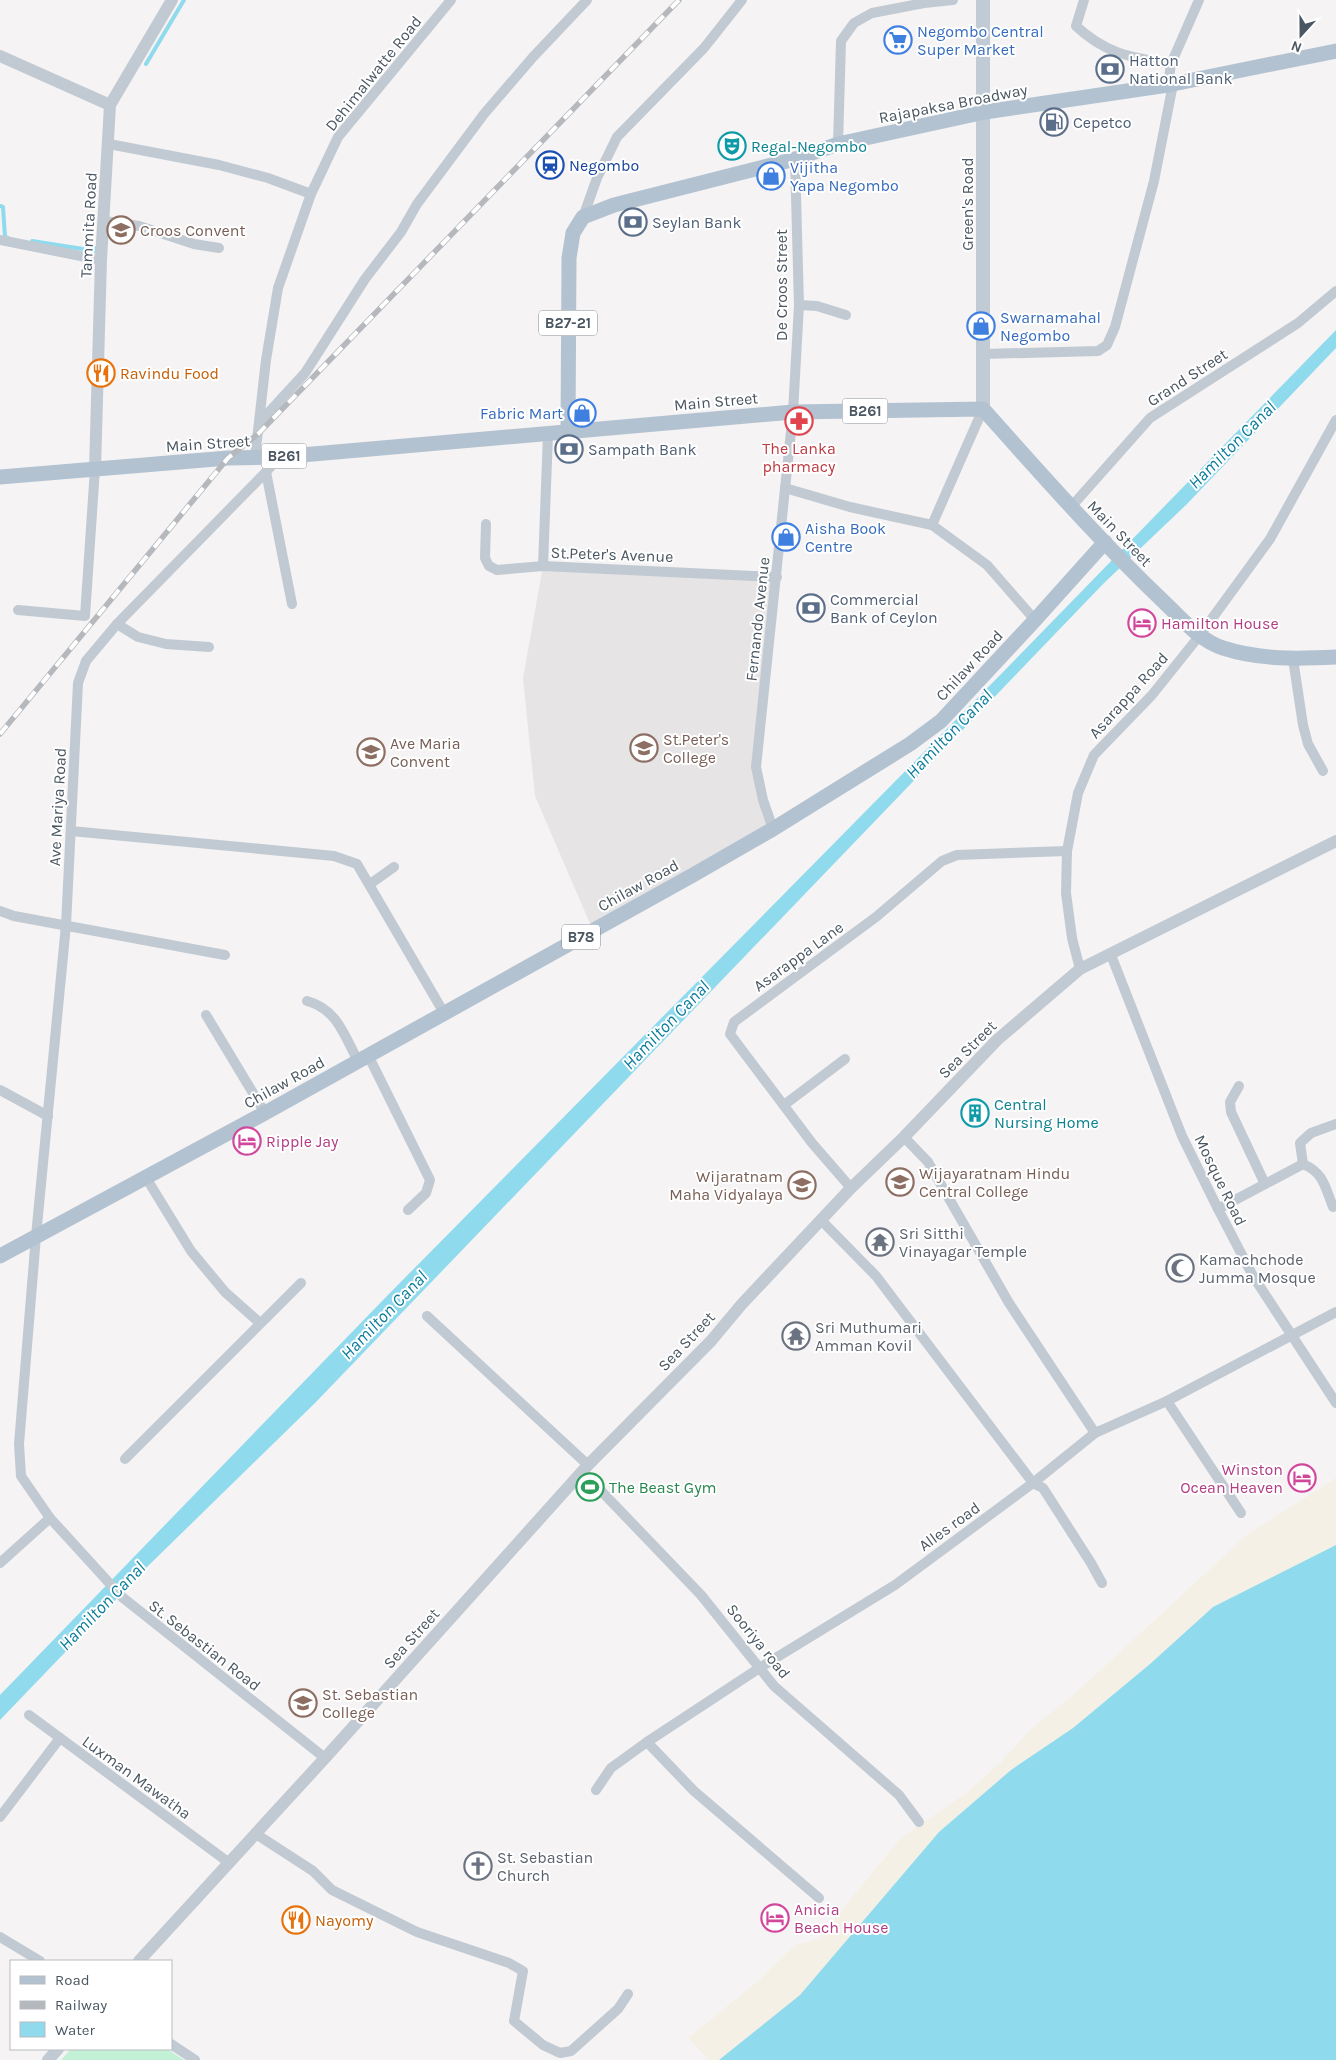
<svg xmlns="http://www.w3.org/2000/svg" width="1336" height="2060" font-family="Karla,sans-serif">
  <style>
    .education { fill: #e6e4e5 }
    .green { fill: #c3f1d5 }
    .sand { fill: #f5f0e5 }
    .water { fill: #90daee }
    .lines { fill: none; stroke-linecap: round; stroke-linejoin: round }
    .stream { stroke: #90daee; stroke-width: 4 }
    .minor { stroke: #c1cad2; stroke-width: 10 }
    .tertiary { stroke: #c1cad2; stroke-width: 12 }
    .secondary { stroke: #c1cbd6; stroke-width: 14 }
    .primary { stroke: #b3c2d1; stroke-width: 15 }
    .rail-casing { stroke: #b5b8bd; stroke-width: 5.5 }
    .rail { stroke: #fff; stroke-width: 4; stroke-dasharray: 11; stroke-linecap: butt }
    .labels { text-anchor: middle; stroke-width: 4; stroke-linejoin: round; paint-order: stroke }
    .shield { fill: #fff; stroke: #808990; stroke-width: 1 }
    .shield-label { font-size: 15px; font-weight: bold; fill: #4a5661 }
    .shop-label { font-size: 16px; fill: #366cbe; stroke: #fff; text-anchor: start }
    .service-label { font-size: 16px; fill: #4e5e75; stroke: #fff; text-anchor: start }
    .street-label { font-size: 16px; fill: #4a5661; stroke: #fff }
    .culture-label { font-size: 16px; fill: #0d838f; stroke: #fff; text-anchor: start }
    .transit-label { font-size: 16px; fill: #164399; stroke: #fff; text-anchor: start }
    .education-label { font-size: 16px; fill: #785e54; stroke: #fff; text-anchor: start }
    .food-label { font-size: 16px; fill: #c56008; stroke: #fff; text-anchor: start }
    .health-label { font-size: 16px; fill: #be3a42; stroke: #fff }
    .hotel-label { font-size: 16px; fill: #b23c85; stroke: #fff; text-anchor: start }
    .worship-label { font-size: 16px; fill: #5b616d; stroke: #fff; text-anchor: start }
    .leisure-label { font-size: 16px; fill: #27864d; stroke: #fff; text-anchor: start }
    .water-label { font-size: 18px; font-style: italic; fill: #0c7c9b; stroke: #fff }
  </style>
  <rect width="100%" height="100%" fill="#f5f3f3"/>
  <path class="education" d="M 543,566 L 777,577 L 756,767 L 773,829 L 591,926 L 535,796 L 523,678 Z"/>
  <path class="green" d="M 71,2049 L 167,2049 L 184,2060 L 61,2060 Z"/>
  <path class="sand" d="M 1336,1478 L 1336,1545 L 1213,1607 L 1150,1664 L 1073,1728 L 1011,1770 L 939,1832 L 800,1995 L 719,2060 L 709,2060 L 688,2038 L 756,1983 L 795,1945 L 818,1939 L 901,1838 L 968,1792 L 1001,1762 L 1031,1729 L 1079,1690 L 1248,1534 Z"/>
  <g class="water">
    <path d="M 1336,330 L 1336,348 L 1187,504 L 1104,583 L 315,1403 L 148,1566 L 0,1720 L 0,1695 L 387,1296 L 1007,668 Z"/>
    <path d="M 1336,1545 L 1336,2060 L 719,2060 L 800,1995 L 939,1832 L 1011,1770 L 1073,1728 L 1150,1664 L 1213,1607 Z"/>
  </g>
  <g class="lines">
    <g class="stream">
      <path d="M 146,64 L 184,0"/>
      <path d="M 0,206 L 3,207 L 5,237 L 8,238"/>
      <path d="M 32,241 L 96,251 L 96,248"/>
    </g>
    <g class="minor">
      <path d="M 1084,0 L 1076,26 C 1107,55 1132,57 1171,64"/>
      <path d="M 1168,85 L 1171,64 L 1199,0"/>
      <path d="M 109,144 L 219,165 L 268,178 L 311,194"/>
      <path d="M 838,144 L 841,41 L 854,23 L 872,13 L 924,3 L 953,0"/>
      <path d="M 583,217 L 597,178 L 617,137 L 704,48 L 742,0"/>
      <path d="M 104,221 L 139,226 L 194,244 L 219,248"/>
      <path d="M 0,240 L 101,260"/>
      <path d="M 799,305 L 817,306 L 846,315"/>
      <path d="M 984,354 L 1098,351 L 1107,345 L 1115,327 L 1154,181 L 1173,84"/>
      <path d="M 260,422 L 305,373 L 365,279 L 401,232 L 417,204 L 484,114 L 533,57 L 587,0"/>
      <path d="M 255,457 L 266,360 L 278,288 L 311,194 L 338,137 L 451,0"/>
      <path d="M 279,457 L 266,472 L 117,624 L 86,661 L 78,683 L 66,925 L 36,1236 L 19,1444 L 21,1476 L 50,1518 L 122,1597 L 325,1758"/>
      <path d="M 266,472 L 292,604"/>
      <path d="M 785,488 L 850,507 L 932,525 L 987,565 L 1035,620"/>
      <path d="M 1071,507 L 1150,418 L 1298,323 L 1336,291"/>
      <path d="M 486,524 L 485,558 L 489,566 L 497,570 L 543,566 L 777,577"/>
      <path d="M 932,525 L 983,409"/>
      <path d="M 543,566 L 548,434"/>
      <path d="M 18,610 L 85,616 L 95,469"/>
      <path d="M 117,624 L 138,637 L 166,644 L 209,647"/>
      <path d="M 1293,659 L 1303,725 L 1308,744 L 1323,771"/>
      <path d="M 773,829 L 763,800 L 756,767 L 793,412 L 799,305 L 795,159"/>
      <path d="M 71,831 L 334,856 L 357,864 L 444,1013"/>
      <path d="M 370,884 L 394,867"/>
      <path d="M 0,911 L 14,916 L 225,955"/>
      <path d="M 1111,955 L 1182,1136 L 1218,1209 L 1253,1276 L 1336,1403"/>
      <path d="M 1080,969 L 1072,938 L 1066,893 L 1067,851 L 1078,793 L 1094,755 L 1152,695 L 1200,635 L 1270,539 L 1336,420"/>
      <path d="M 307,1001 C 337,1009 344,1035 358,1061"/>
      <path d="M 206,1015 L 265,1113"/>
      <path d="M 368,1055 L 430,1180 L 426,1193 L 408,1210"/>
      <path d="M 1239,1086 L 1230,1102 L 1231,1112 L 1265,1184"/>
      <path d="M 0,1090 L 48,1116"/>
      <path d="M 784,1105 L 845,1059"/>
      <path d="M 904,1137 L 928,1162 L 1009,1303 L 1095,1433"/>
      <path d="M 1303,1164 C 1324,1173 1325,1187 1333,1207"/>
      <path d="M 145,1176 L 191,1251 L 225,1292 L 260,1323"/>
      <path d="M 851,1188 L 812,1143 L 730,1034 L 734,1022 L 876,917 L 942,861 L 957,855 L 1067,851"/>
      <path d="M 1218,1209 L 1303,1164 L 1300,1143 L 1311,1133 L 1336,1124"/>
      <path d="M 821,1220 L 876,1276 L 1033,1483 L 1043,1488 L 1091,1563 L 1102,1583"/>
      <path d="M 427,1316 L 588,1465"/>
      <path d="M 1167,1401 L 1241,1513"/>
      <path d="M 125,1459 L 301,1283"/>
      <path d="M 582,1471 L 701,1595 L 774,1686 L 899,1795 L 919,1822"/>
      <path d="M 0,1563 L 50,1518"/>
      <path d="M 29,1715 L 228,1862"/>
      <path d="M 647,1742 L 694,1791 L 819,1898"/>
      <path d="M 596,1790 L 611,1768 L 647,1742 L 761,1667 L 895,1585 L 1033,1483 L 1095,1433 L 1167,1401 L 1336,1312"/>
      <path d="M 0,1817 L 60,1738"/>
      <path d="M 256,1834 L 313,1871 L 332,1890 L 417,1932 L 509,1963 L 523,1971 L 514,2021 L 543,2045 L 560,2053 L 571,2051 L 618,2009 L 628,1994"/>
      <path d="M 0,1937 L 40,1961"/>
      <path d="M 171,2044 L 195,2060"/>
    </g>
    <g class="tertiary">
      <path d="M 0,56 L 110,105"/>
      <path d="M 95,469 L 101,260 L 110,105 L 172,0"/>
      <path d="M 139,1961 L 325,1758 L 588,1465 L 711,1341 L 741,1305 L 851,1188 L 904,1137 L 997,1040 L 1080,969 L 1336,841"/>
      <path d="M 48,2060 L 58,2049"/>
    </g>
    <path class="secondary" d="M 983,409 L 983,0"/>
    <g class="primary">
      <path d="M 568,431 L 569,258 L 573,233 L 583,217 L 614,205 L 795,159 L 838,144 L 985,112 L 1168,85 L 1336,51"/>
      <path d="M 0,477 L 228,458 L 279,457 L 793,412 L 983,409 C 1042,475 1100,541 1164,602 C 1182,619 1200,641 1223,648 C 1260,660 1298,659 1336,657"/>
      <path d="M 0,1256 L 265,1113 L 693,875 L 773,829 L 910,744 L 941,721 L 1035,620 L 1105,542"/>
    </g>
    <g class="rail-casing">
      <path id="rail" d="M 0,734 L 228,458 L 258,434 L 679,0"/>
    </g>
    <use href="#rail" class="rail"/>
  </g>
  <defs>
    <g id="supermarket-ring" transform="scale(1.4375)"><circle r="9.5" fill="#fff" stroke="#3f7fe0" stroke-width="1.5"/><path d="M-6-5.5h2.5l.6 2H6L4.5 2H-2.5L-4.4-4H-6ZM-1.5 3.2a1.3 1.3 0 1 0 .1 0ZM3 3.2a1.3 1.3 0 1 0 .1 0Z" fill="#3f7fe0"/></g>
    <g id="bank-ring" transform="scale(1.4375)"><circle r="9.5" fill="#fff" stroke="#5c6f8a" stroke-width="1.5"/><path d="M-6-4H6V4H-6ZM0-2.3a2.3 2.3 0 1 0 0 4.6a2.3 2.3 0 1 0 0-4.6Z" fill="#5c6f8a"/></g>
    <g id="fuel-ring" transform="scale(1.4375)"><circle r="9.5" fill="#fff" stroke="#5c6f8a" stroke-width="1.5"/><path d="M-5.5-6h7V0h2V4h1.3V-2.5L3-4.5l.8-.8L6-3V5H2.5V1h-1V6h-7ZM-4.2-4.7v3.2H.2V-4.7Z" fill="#5c6f8a"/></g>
    <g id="theatre-ring" transform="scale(1.4375)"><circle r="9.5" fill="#fff" stroke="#0f9aa8" stroke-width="1.5"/><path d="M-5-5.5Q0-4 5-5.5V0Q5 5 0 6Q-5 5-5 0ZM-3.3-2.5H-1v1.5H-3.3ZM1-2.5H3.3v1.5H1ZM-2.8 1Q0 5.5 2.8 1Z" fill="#0f9aa8"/></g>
    <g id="station-ring" transform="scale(1.4375)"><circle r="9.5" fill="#fff" stroke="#1a4fb4" stroke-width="1.5"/><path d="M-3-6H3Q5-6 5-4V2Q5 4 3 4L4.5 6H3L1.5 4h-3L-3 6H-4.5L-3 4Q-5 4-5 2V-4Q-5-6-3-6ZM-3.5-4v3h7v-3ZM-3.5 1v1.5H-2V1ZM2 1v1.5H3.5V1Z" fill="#1a4fb4"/></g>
    <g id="shop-ring" transform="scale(1.4375)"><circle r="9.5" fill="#fff" stroke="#3f7fe0" stroke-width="1.5"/><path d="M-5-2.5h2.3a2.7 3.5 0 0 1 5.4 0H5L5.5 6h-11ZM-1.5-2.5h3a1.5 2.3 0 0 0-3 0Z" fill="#3f7fe0"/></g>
    <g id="school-ring" transform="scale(1.4375)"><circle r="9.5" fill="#fff" stroke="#8d6e63" stroke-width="1.5"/><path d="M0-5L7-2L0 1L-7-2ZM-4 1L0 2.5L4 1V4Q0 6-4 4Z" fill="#8d6e63"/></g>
    <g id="restaurant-ring" transform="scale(1.4375)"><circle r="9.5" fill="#fff" stroke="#e8710a" stroke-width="1.5"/><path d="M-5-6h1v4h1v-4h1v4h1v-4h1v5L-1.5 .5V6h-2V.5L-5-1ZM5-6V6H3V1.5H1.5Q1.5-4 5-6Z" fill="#e8710a"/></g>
    <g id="pharmacy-ring" transform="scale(1.4375)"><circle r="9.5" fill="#fff" stroke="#e0444e" stroke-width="1.5"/><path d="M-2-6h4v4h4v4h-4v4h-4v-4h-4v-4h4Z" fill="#e0444e"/></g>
    <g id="hotel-ring" transform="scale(1.4375)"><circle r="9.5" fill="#fff" stroke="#d1479c" stroke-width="1.5"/><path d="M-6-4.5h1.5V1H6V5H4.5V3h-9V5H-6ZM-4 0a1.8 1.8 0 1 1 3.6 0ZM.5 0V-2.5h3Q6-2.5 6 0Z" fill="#d1479c"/></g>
    <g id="building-ring" transform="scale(1.4375)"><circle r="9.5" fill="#fff" stroke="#0f9aa8" stroke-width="1.5"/><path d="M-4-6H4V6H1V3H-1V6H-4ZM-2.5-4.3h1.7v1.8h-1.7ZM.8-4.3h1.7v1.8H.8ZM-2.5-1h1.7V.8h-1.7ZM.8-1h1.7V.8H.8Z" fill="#0f9aa8"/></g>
    <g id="temple-ring" transform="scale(1.4375)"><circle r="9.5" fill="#fff" stroke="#6b7280" stroke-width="1.5"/><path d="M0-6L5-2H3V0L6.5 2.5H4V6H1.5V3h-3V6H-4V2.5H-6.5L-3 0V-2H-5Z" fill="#6b7280"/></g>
    <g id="mosque-ring" transform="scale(1.4375)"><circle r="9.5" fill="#fff" stroke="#6b7280" stroke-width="1.5"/><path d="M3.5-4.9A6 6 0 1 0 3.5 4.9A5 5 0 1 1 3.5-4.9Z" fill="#6b7280"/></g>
    <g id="stadium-ring" transform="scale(1.4375)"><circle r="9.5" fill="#fff" stroke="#2e9e5b" stroke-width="1.5"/><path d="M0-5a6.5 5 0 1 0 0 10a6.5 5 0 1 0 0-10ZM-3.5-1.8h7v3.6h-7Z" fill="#2e9e5b"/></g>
    <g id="church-ring" transform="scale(1.4375)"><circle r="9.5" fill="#fff" stroke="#6b7280" stroke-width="1.5"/><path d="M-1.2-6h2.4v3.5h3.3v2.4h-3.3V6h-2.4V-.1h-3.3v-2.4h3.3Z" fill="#6b7280"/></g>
  </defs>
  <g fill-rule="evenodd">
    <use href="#supermarket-ring" x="898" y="40"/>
    <use href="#bank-ring" x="1110" y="69"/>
    <use href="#fuel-ring" x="1054" y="122"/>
    <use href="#theatre-ring" x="732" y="146"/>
    <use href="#station-ring" x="550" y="165"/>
    <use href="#shop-ring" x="771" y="176"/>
    <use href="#bank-ring" x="633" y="222"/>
    <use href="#school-ring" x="121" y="230"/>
    <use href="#shop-ring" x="981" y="326"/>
    <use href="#restaurant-ring" x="101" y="373"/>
    <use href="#shop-ring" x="582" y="413"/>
    <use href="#pharmacy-ring" x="799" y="421"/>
    <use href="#bank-ring" x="569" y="449"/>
    <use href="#shop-ring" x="786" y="537"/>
    <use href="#bank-ring" x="811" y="608"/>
    <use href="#hotel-ring" x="1142" y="623"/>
    <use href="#school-ring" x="644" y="748"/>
    <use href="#school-ring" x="371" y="752"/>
    <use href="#building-ring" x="975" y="1113"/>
    <use href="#hotel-ring" x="247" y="1141"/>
    <use href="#school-ring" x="900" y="1182"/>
    <use href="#school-ring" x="802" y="1185"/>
    <use href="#temple-ring" x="880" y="1242"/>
    <use href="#mosque-ring" x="1180" y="1268"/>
    <use href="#temple-ring" x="796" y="1336"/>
    <use href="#hotel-ring" x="1302" y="1478"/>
    <use href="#stadium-ring" x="590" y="1487"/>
    <use href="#school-ring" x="303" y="1703"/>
    <use href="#church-ring" x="478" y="1866"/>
    <use href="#hotel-ring" x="775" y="1918"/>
    <use href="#restaurant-ring" x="296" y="1920"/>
  </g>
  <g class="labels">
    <g class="shield">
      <rect x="539" y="310.5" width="58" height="25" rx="4"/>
      <rect x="842.5" y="398.5" width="45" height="25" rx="4"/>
      <rect x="261.5" y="443.5" width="45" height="25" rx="4"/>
      <rect x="562" y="924.5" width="38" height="25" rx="4"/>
    </g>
    <g class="shield-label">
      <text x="568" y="328">B27-21</text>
      <text x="865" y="416">B261</text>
      <text x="284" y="461">B261</text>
      <text x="581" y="942">B78</text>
    </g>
    <g class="shop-label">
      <text x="917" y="37">Negombo Central<tspan x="917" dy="18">Super Market</tspan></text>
      <text x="790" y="173">Vijitha<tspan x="790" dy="18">Yapa Negombo</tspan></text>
      <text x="1000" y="323">Swarnamahal<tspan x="1000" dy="18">Negombo</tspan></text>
      <text x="563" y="419" text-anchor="end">Fabric Mart</text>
      <text x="805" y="534">Aisha Book<tspan x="805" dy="18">Centre</tspan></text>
    </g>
    <g class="service-label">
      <text x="1129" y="66">Hatton<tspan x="1129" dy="18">National Bank</tspan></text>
      <text x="1073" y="128">Cepetco</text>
      <text x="652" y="228">Seylan Bank</text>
      <text x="588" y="455">Sampath Bank</text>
      <text x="830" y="605">Commercial<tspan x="830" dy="18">Bank of Ceylon</tspan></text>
    </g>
    <g class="street-label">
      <text transform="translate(373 73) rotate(-51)" y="6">Dehimalwatte Road</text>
      <text transform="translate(953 103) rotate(-11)" y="6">Rajapaksa Broadway</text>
      <text transform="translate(967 204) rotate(-90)" y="6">Green's Road</text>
      <text transform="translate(88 225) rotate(-87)" y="6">Tammita Road</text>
      <text transform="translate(781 285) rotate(-90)" y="6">De Croos Street</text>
      <text transform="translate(1187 377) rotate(-33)" y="6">Grand Street</text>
      <text transform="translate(716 401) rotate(-5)" y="6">Main Street</text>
      <text transform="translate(208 443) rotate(-4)" y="6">Main Street</text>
      <text transform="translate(1120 533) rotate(46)" y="6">Main Street</text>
      <text transform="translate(612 554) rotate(2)" y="6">St.Peter's Avenue</text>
      <text transform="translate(757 619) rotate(-84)" y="6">Fernando Avenue</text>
      <text transform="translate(969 665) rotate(-47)" y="6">Chilaw Road</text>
      <text transform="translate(1128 695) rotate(-48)" y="6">Asarappa Road</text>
      <text transform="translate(57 807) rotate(-87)" y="6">Ave Mariya Road</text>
      <text transform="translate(638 885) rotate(-29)" y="6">Chilaw Road</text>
      <text transform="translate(798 956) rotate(-36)" y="6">Asarappa Lane</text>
      <text transform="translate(967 1049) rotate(-45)" y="6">Sea Street</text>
      <text transform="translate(284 1082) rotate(-29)" y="6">Chilaw Road</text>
      <text transform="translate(1221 1180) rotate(64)" y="6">Mosque Road</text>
      <text transform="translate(686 1341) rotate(-47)" y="6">Sea Street</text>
      <text transform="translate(949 1526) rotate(-36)" y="6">Alles road</text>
      <text transform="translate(411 1638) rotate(-48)" y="6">Sea Street</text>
      <text transform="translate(759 1641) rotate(51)" y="6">Sooriya road</text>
      <text transform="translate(205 1645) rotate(38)" y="6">St. Sebastian Road</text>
      <text transform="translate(137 1777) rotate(36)" y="6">Luxman Mawatha</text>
    </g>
    <g class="culture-label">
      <text x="751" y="152">Regal-Negombo</text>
      <text x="994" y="1110">Central<tspan x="994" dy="18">Nursing Home</tspan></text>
    </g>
    <g class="transit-label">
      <text x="569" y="171">Negombo</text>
    </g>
    <g class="education-label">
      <text x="140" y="236">Croos Convent</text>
      <text x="663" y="745">St.Peter's<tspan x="663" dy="18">College</tspan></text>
      <text x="390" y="749">Ave Maria<tspan x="390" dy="18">Convent</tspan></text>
      <text x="919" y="1179">Wijayaratnam Hindu<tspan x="919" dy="18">Central College</tspan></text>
      <text x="783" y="1182" text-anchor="end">Wijaratnam<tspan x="783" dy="18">Maha Vidyalaya</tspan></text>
      <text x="322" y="1700">St. Sebastian<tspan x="322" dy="18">College</tspan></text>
    </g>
    <g class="food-label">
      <text x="120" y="379">Ravindu Food</text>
      <text x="315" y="1926">Nayomy</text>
    </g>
    <g class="health-label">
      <text x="799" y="454">The Lanka<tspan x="799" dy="18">pharmacy</tspan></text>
    </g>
    <g class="hotel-label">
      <text x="1161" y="629">Hamilton House</text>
      <text x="266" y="1147">Ripple Jay</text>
      <text x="1283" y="1475" text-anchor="end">Winston<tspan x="1283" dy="18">Ocean Heaven</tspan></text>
      <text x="794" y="1915">Anicia<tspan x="794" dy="18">Beach House</tspan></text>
    </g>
    <g class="worship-label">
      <text x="899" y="1239">Sri Sitthi<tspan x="899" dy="18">Vinayagar Temple</tspan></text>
      <text x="1199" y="1265">Kamachchode<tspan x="1199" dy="18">Jumma Mosque</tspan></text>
      <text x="815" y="1333">Sri Muthumari<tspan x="815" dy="18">Amman Kovil</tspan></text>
      <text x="497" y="1863">St. Sebastian<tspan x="497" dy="18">Church</tspan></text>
    </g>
    <g class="leisure-label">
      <text x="609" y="1493">The Beast Gym</text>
    </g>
    <g class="water-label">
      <text transform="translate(1232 445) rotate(-45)" y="6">Hamilton Canal</text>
      <text transform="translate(949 734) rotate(-46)" y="6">Hamilton Canal</text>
      <text transform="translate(666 1025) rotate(-46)" y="6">Hamilton Canal</text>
      <text transform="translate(384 1315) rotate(-46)" y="6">Hamilton Canal</text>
      <text transform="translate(102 1606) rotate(-46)" y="6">Hamilton Canal</text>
    </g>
  </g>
  <rect x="10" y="1960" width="162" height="90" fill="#ffffff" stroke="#b7bbc0"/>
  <rect x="20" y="1976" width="25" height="8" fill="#b3c2d1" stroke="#b7bbc0"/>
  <text x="55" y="1985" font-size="15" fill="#4a5661">Road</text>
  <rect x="20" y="2001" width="25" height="8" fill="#b5b8bd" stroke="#b7bbc0"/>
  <text x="55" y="2010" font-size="15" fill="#4a5661">Railway</text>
  <rect x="20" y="2022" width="25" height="15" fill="#90daee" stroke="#b7bbc0"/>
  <text x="55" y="2035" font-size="15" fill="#4a5661">Water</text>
  <g transform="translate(1301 35) rotate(201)" stroke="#ffffff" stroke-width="4" paint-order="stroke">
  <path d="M0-4L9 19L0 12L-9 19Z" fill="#4a5661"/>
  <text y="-8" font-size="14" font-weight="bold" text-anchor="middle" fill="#4a5661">N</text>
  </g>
</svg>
